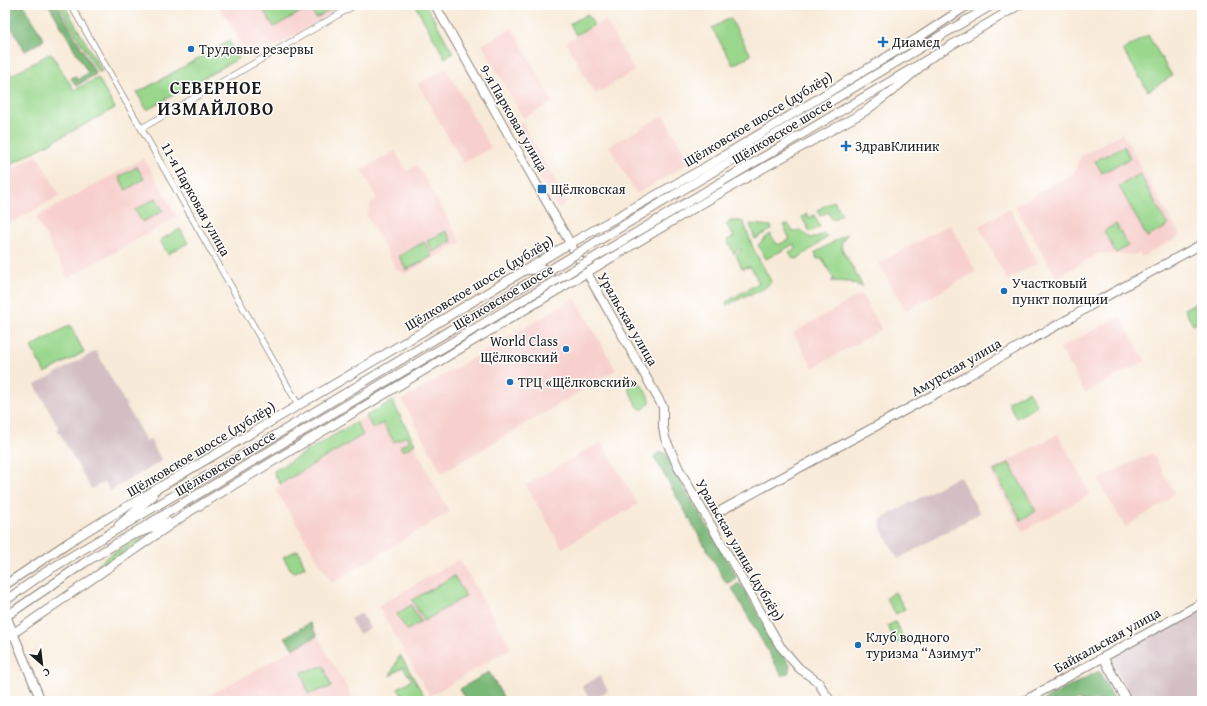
<svg xmlns="http://www.w3.org/2000/svg" width="1207" height="706" font-family="'Gentium Book Plus',serif">
  <style>
    .built { fill: #f7d0cd }
    .industrial { fill: #d2bec3 }
    .green { fill: #99d78c; stroke: #5a7a54 }
    .forest { fill: #7ab878; stroke: #4b6a4a }
    .lines { fill: none; stroke-linecap: round; stroke-linejoin: round }
    .street-casing { stroke: #8a837a; stroke-width: 7 }
    .secondary-casing { stroke: #8a837a; stroke-width: 10 }
    .primary-casing { stroke: #8a837a; stroke-width: 10 }
    .street { stroke: #fff; stroke-width: 5.5 }
    .secondary { stroke: #fff; stroke-width: 8 }
    .primary { stroke: #fff; stroke-width: 8 }
    .primary-bridge-casing { stroke: #8a837a; stroke-width: 10; stroke-linecap: butt }
    .primary-bridge { stroke: #fff; stroke-width: 8 }
    .poi-dot { fill: #1f6fb2; stroke: #fff; stroke-width: 1.5 }
    .labels { text-anchor: middle; stroke-width: 3; stroke-linejoin: round; paint-order: stroke }
    .poi-label { font-size: 14px; fill: #1c1c1c; stroke: #fff; text-anchor: start }
    .street-label { font-size: 14px; fill: #1c1c1c; stroke: #fff }
    .district-label { font-size: 18px; font-weight: bold; letter-spacing: 1px; fill: #1c1c1c; stroke: #fff }
  </style>
  <rect width="100%" height="100%" fill="#fff"/>
  <filter id="ink" filterUnits="userSpaceOnUse"><feTurbulence type="fractalNoise" baseFrequency=".025" numOctaves="2"/><feDisplacementMap in="SourceGraphic" scale="8" xChannelSelector="R" yChannelSelector="G"/><feConvolveMatrix kernelMatrix="1 2 1 2 8 2 1 2 1" color-interpolation-filters="sRGB"/></filter>
  <filter id="wash" filterUnits="userSpaceOnUse"><feTurbulence type="fractalNoise" baseFrequency=".012" numOctaves="4" result="noise"/><feDisplacementMap in="SourceGraphic" scale="16" xChannelSelector="R" yChannelSelector="G"/><feGaussianBlur stdDeviation="0.9" result="paint"/><feColorMatrix in="noise" values="0 0 0 0 0 0 0 0 0 0 0 0 0 0 0 0 0 1.4 0 .05"/><feComposite in="paint" operator="in"/></filter>
  <g filter="url(#wash)">
    <rect width="100%" height="100%" fill="#f8ead8"/>
    <g class="built">
      <path d="M 219,5 L 348,5 L 251,60 Z"/>
      <path d="M 605,20 L 635,71 L 595,94 L 566,42 Z"/>
      <path d="M 512,28 L 553,102 L 523,118 L 482,45 Z"/>
      <path d="M 446,68 L 491,148 L 463,163 L 418,84 Z"/>
      <path d="M 663,116 L 691,162 L 637,194 L 609,146 Z"/>
      <path d="M 522,122 L 567,202 L 557,208 L 512,128 Z"/>
      <path d="M 1122,133 L 1180,236 L 1142,257 L 1139,253 L 1136,255 L 1099,253 L 1057,278 L 1015,206 L 1074,173 L 1081,156 Z"/>
      <path d="M 395,151 L 407,171 L 417,165 L 461,242 L 406,274 L 397,270 L 367,216 L 371,203 L 377,199 L 362,170 Z"/>
      <path d="M 37,155 L 60,196 L 5,226 L 5,173 Z"/>
      <path d="M 144,158 L 177,217 L 68,278 L 36,217 Z"/>
      <path d="M 1010,209 L 1038,263 L 1007,280 L 979,226 Z"/>
      <path d="M 950,224 L 976,272 L 905,311 L 879,263 Z"/>
      <path d="M 861,294 L 882,329 L 813,368 L 793,333 Z"/>
      <path d="M 575,298 L 616,370 L 600,379 L 586,383 L 584,385 L 581,391 L 442,473 L 402,400 Z"/>
      <path d="M 1120,316 L 1145,361 L 1085,393 L 1060,348 Z"/>
      <path d="M 391,402 L 449,512 L 332,583 L 275,489 L 280,486 L 273,474 L 326,440 Z"/>
      <path d="M 1058,434 L 1091,494 L 1023,531 L 990,471 Z"/>
      <path d="M 601,442 L 638,504 L 562,548 L 526,485 Z"/>
      <path d="M 1152,453 L 1174,492 L 1167,501 L 1125,527 L 1098,480 L 1126,465 Z"/>
      <path d="M 459,559 L 511,648 L 430,696 L 378,606 Z"/>
      <path d="M 317,636 L 355,701 L 206,701 L 204,698 Z"/>
    </g>
    <g class="industrial">
      <path d="M 96,351 L 146,441 L 150,439 L 162,461 L 110,491 L 105,482 L 91,489 L 57,429 L 59,428 L 35,385 Z"/>
      <path d="M 959,476 L 980,513 L 898,559 L 881,529 L 881,519 Z"/>
      <path d="M 1202,607 L 1202,701 L 1133,701 L 1111,662 L 1113,657 Z"/>
      <path d="M 361,613 L 370,628 L 359,634 L 350,619 Z"/>
      <path d="M 600,676 L 608,691 L 590,701 L 582,686 Z"/>
    </g>
    <g class="green">
      <path d="M 59,5 L 64,5 L 102,71 L 98,72 Z"/>
      <path d="M 275,5 L 299,5 L 302,11 L 274,27 L 264,11 Z"/>
      <path d="M 309,5 L 338,5 L 316,18 Z"/>
      <path d="M 415,5 L 426,5 L 453,53 L 445,58 Z"/>
      <path d="M 587,14 L 594,25 L 576,35 L 570,24 Z"/>
      <path d="M 730,18 L 751,55 L 733,65 L 712,28 Z"/>
      <path d="M 1148,35 L 1172,76 L 1148,91 L 1123,50 Z"/>
      <path d="M 229,41 L 239,58 L 147,110 L 137,93 Z"/>
      <path d="M 51,53 L 74,90 L 98,78 L 115,108 L 6,167 L 5,165 L 5,79 Z"/>
      <path d="M 1124,146 L 1130,158 L 1102,173 L 1095,161 Z"/>
      <path d="M 137,167 L 144,179 L 126,190 L 119,177 Z"/>
      <path d="M 1140,174 L 1168,226 L 1147,237 L 1119,186 Z"/>
      <path d="M 156,198 L 163,211 L 142,222 L 135,210 Z"/>
      <path d="M 834,201 L 842,214 L 832,220 L 828,212 L 820,216 L 817,210 Z"/>
      <path d="M 807,214 L 809,218 L 814,215 L 820,227 L 810,232 L 802,217 Z"/>
      <path d="M 730,221 L 740,221 L 744,223 L 753,248 L 771,281 C 768,288 758,291 751,295 L 749,294 L 727,305 L 726,302 L 759,283 L 751,267 L 742,268 L 736,255 L 741,250 L 740,248 L 734,254 L 727,240 L 734,237 L 729,228 L 726,225 Z"/>
      <path d="M 750,224 L 771,226 L 772,228 L 771,230 L 755,239 Z"/>
      <path d="M 1116,224 L 1128,246 L 1116,253 L 1104,231 Z"/>
      <path d="M 783,225 L 789,225 L 793,232 L 800,230 C 810,238 811,241 823,234 L 827,236 L 826,238 L 797,259 L 794,258 L 793,259 L 789,253 L 796,249 L 794,244 L 766,259 L 758,245 C 763,241 765,237 771,234 L 771,236 L 778,245 L 790,239 Z"/>
      <path d="M 180,229 L 188,243 L 168,254 L 160,240 Z"/>
      <path d="M 446,231 L 452,241 L 433,252 L 427,241 Z"/>
      <path d="M 848,233 L 842,241 L 841,247 L 863,287 L 850,282 L 831,281 L 834,280 L 822,258 L 817,259 L 815,253 Z"/>
      <path d="M 424,242 L 432,256 L 406,270 L 399,256 Z"/>
      <path d="M 1194,304 L 1202,320 L 1193,325 L 1184,309 Z"/>
      <path d="M 70,325 L 84,352 L 45,373 L 31,347 Z"/>
      <path d="M 639,381 L 650,399 L 650,403 L 644,409 L 640,409 L 636,405 L 628,387 Z"/>
      <path d="M 1028,391 L 1037,406 L 1016,418 L 1008,402 Z"/>
      <path d="M 392,401 L 415,444 L 403,451 L 400,446 L 409,442 L 406,436 L 394,442 L 383,423 L 373,429 L 366,416 Z"/>
      <path d="M 356,422 L 363,435 L 280,484 L 274,473 L 274,471 Z"/>
      <path d="M 1009,463 L 1036,511 L 1021,520 L 994,471 Z"/>
      <path d="M 142,536 L 143,539 L 99,569 L 97,565 L 110,555 Z"/>
      <path d="M 298,550 L 305,567 L 293,573 L 283,557 Z"/>
      <path d="M 454,576 L 466,596 L 424,621 L 412,600 Z"/>
      <path d="M 895,592 L 905,609 L 896,614 L 886,598 Z"/>
      <path d="M 411,605 L 421,622 L 407,630 L 397,614 Z"/>
      <path d="M 895,622 L 905,640 L 898,644 L 887,626 Z"/>
      <path d="M 400,655 L 427,701 L 405,701 L 398,688 L 412,680 L 403,667 L 390,676 Z"/>
      <path d="M 324,666 L 331,687 L 308,694 L 302,672 Z"/>
    </g>
    <g class="forest">
      <path d="M 6,5 L 24,5 L 44,40 L 25,51 L 5,16 L 5,6 Z"/>
      <path d="M 49,5 L 57,5 L 96,74 L 76,86 L 71,78 L 75,76 L 77,80 L 88,73 Z"/>
      <path d="M 662,452 L 666,454 L 673,469 L 735,574 L 736,578 L 734,581 L 726,583 L 654,457 L 656,454 Z"/>
      <path d="M 737,584 L 740,584 L 742,586 L 777,648 L 790,664 L 789,672 L 782,676 L 732,588 Z"/>
      <path d="M 310,623 L 317,636 L 293,649 L 285,637 Z"/>
      <path d="M 1099,671 L 1115,701 L 1079,701 L 1078,700 L 1076,701 L 1042,701 Z"/>
      <path d="M 489,672 L 503,697 L 496,701 L 467,701 L 460,689 Z"/>
    </g>
  </g>
  <g filter="url(#ink)">
    <g class="lines">
      <g class="street-casing">
        <g id="street">
          <path d="M 71,5 L 299,406"/>
          <path d="M 142,128 L 355,5"/>
        </g>
      </g>
      <g class="secondary-casing">
        <g id="secondary">
          <path d="M 435,5 L 663,407 L 663,427 L 665,438 L 679,469 L 780,646 L 799,668 L 818,682 L 830,701"/>
          <path d="M 529,270 L 544,269 C 549,274 554,279 551,287"/>
          <path d="M 722,510 L 968,376 L 1023,344 L 1072,317 L 1103,298 L 1202,244"/>
          <path d="M 119,525 L 153,496"/>
          <path d="M 136,534 L 168,522"/>
          <path d="M 5,585 L 69,542 L 116,513 L 382,356 L 557,251 L 702,169 L 918,38 L 968,5"/>
          <path d="M 5,613 L 41,701"/>
          <path d="M 5,639 L 192,510 L 684,214 L 767,166 L 864,112 L 892,91 L 924,64"/>
          <path d="M 1103,657 L 1127,701"/>
          <path d="M 1024,701 L 1202,603"/>
        </g>
      </g>
      <g class="primary-casing">
        <g id="primary">
          <path d="M 674,195 L 992,5"/>
          <path d="M 681,206 L 1019,5"/>
          <path d="M 5,601 L 44,573 L 77,553 L 296,423"/>
          <path d="M 5,617 L 84,563 L 301,432"/>
        </g>
      </g>
      <use href="#street" class="street"/>
      <use href="#secondary" class="secondary"/>
      <use href="#primary" class="primary"/>
      <g class="primary-bridge-casing">
        <g id="primary-bridge">
          <path d="M 296,423 L 674,195"/>
          <path d="M 301,432 L 681,206"/>
        </g>
      </g>
      <use href="#primary-bridge" class="primary-bridge"/>
    </g>
  </g>
  <g class="poi-dot">
    <path d="M881 36h4v4h4v4h-4v4h-4v-4h-4v-4h4z"/>
    <circle cx="191" cy="49" r="4"/>
    <path d="M844 140h4v4h4v4h-4v4h-4v-4h-4v-4h4z"/>
    <rect x="537" y="184" width="10" height="10" rx="2"/>
    <circle cx="1004" cy="291" r="4"/>
    <circle cx="566" cy="349" r="4"/>
    <circle cx="510" cy="382" r="4"/>
    <circle cx="858" cy="645" r="4"/>
  </g>
  <g class="labels">
    <g class="poi-label">
      <text x="892" y="47">Диамед</text>
      <text x="199" y="54">Трудовые резервы</text>
      <text x="855" y="151">ЗдравКлиник</text>
      <text x="551" y="194">Щёлковская</text>
      <text x="1012" y="288">Участковый<tspan x="1012" dy="16">пункт полиции</tspan></text>
      <text x="558" y="346" text-anchor="end">World Class<tspan x="558" dy="16">Щёлковский</tspan></text>
      <text x="518" y="387">ТРЦ «Щёлковский»</text>
      <text x="866" y="642">Клуб водного<tspan x="866" dy="16">туризма “Азимут”</tspan></text>
    </g>
    <g class="street-label">
      <text transform="translate(514 118) rotate(60)" y="5">9-я Парковая улица</text>
      <text transform="translate(758 119) rotate(-31)" y="5">Щёлковское шоссе (дублёр)</text>
      <text transform="translate(782 131) rotate(-31)" y="5">Щёлковское шоссе</text>
      <text transform="translate(196 199) rotate(61)" y="5">11-я Парковая улица</text>
      <text transform="translate(479 283) rotate(-31)" y="5">Щёлковское шоссе (дублёр)</text>
      <text transform="translate(503 297) rotate(-31)" y="5">Щёлковское шоссе</text>
      <text transform="translate(628 319) rotate(60)" y="5">Уральская улица</text>
      <text transform="translate(956 367) rotate(-30)" y="5">Амурская улица</text>
      <text transform="translate(201 449) rotate(-31)" y="5">Щёлковское шоссе (дублёр)</text>
      <text transform="translate(225 463) rotate(-31)" y="5">Щёлковское шоссе</text>
      <text transform="translate(740 550) rotate(60)" y="5">Уральская улица (дублёр)</text>
      <text transform="translate(1107 640) rotate(-29)" y="5">Байкальская улица</text>
    </g>
    <g class="district-label">
      <text x="216" y="94">СЕВЕРНОЕ<tspan x="216" dy="21">ИЗМАЙЛОВО</tspan></text>
    </g>
  </g>
  <rect width="1207" height="706" fill="none" stroke="#fff" stroke-width="20"/>
  <g transform="translate(42 664) rotate(152)" stroke="#ffffff" stroke-width="3" paint-order="stroke">
  <path d="M0-3L7 15L0 10L-7 15Z" fill="#1c1c1c"/>
  <text y="-6" font-size="11" font-weight="bold" text-anchor="middle" fill="#1c1c1c">С</text>
  </g>
</svg>
